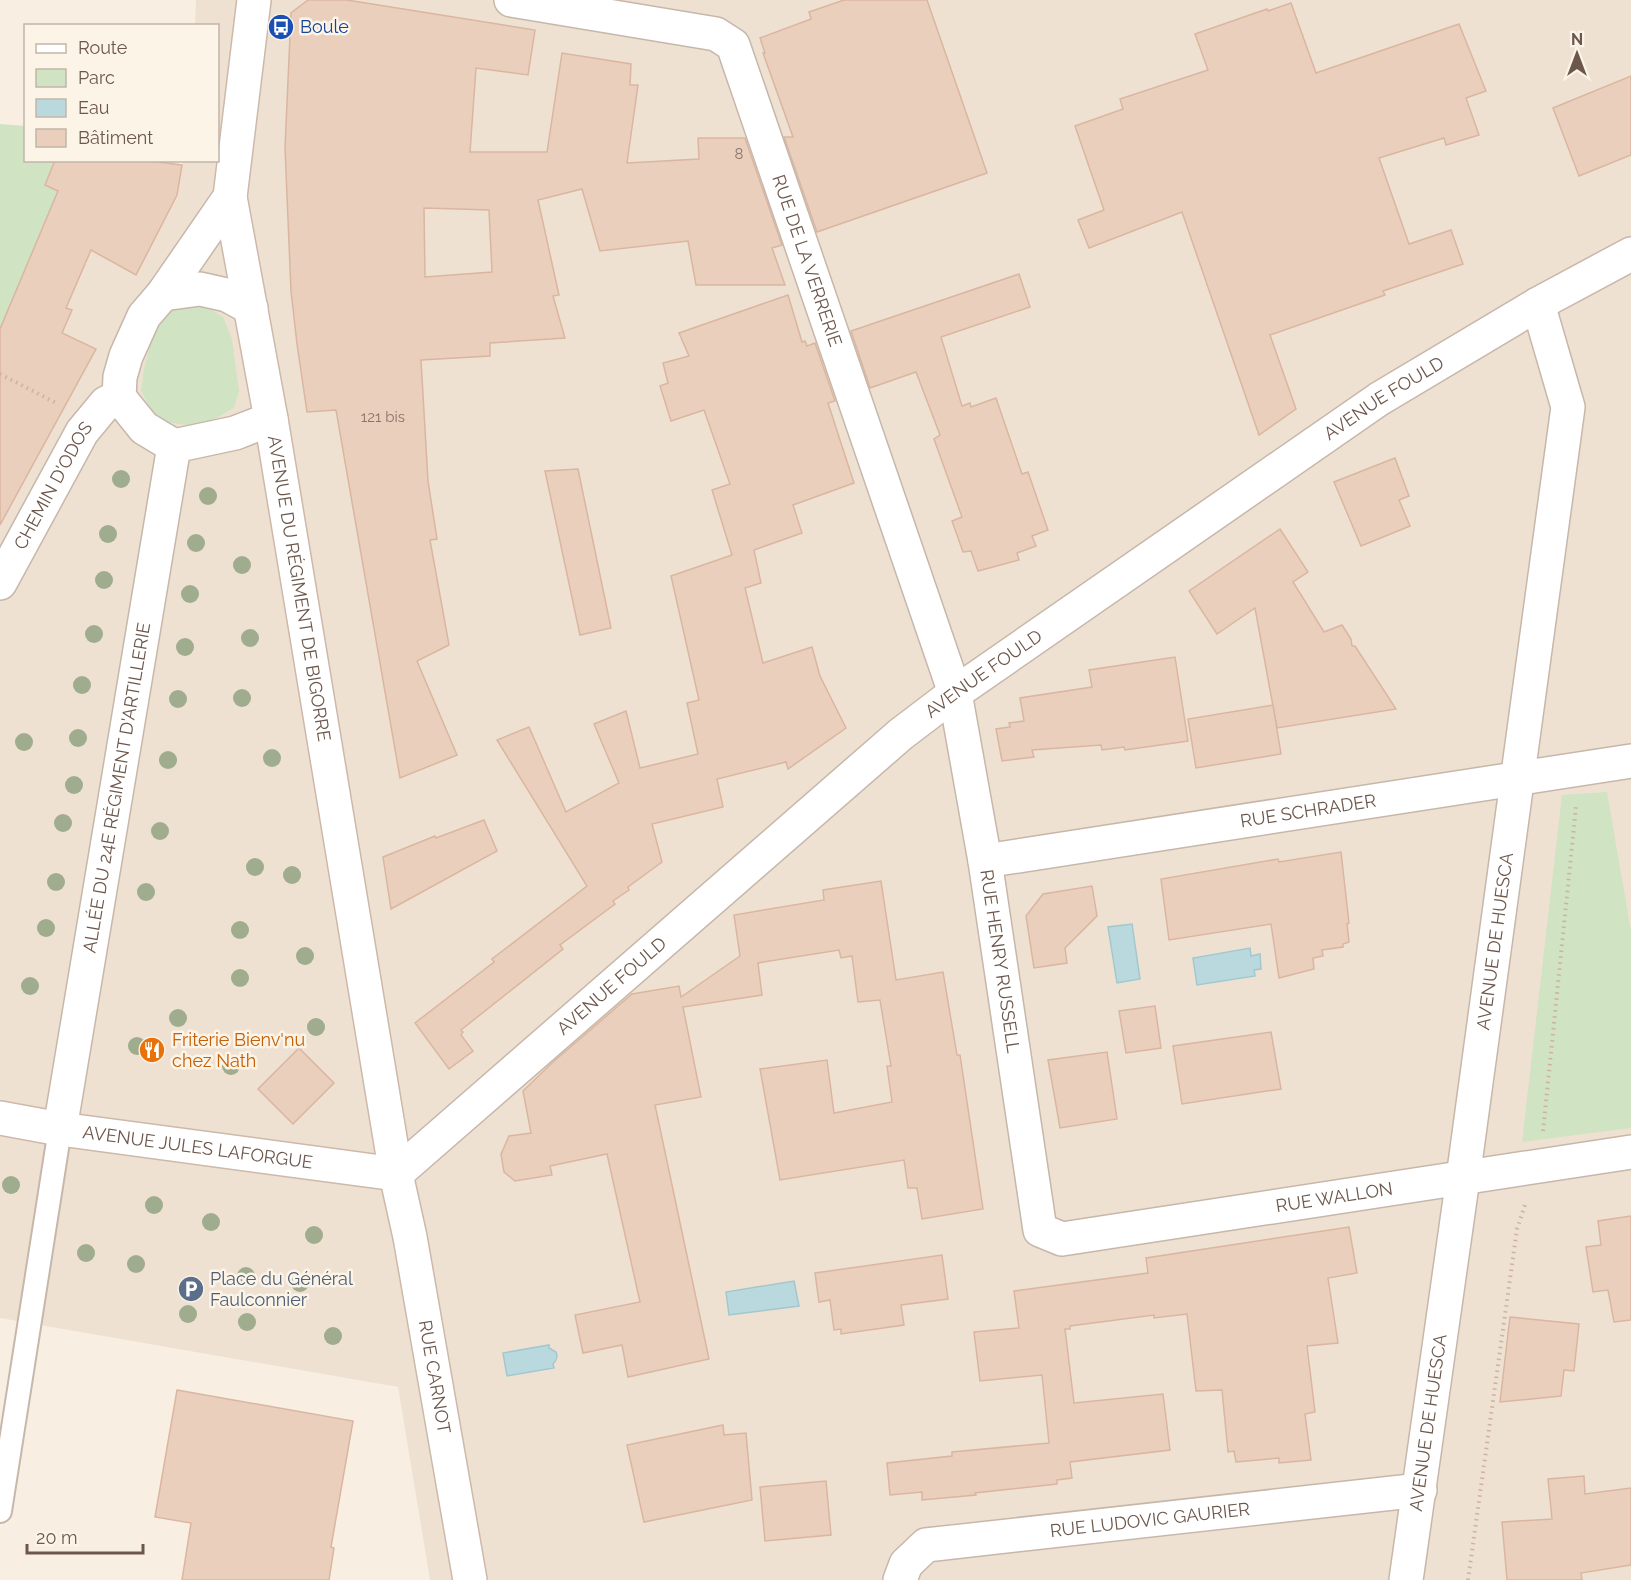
<svg xmlns="http://www.w3.org/2000/svg" width="1631" height="1580" font-family="Raleway,sans-serif">
  <style>
    .residential { fill: #efe1d1 }
    .green { fill: #d0e3c3 }
    .water { fill: #bad9de; stroke: #a1c8cf; stroke-width: 1.5 }
    .building { fill: #eacfbd; stroke: #dab6a0; stroke-width: 1.5; fill-rule: evenodd }
    .lines { fill: none; stroke-linecap: round; stroke-linejoin: round }
    .lane-casing { stroke: #c7b7ab; stroke-width: 26 }
    .street-casing { stroke: #c7b7ab; stroke-width: 36 }
    .secondary-casing { stroke: #ccb9ab; stroke-width: 36 }
    .path { stroke: #ceb2a1; stroke-width: 4; stroke-dasharray: 1.5 4.5; stroke-linecap: butt }
    .lane { stroke: #fff; stroke-width: 22 }
    .street { stroke: #fff; stroke-width: 33 }
    .secondary { stroke: #fff; stroke-width: 33 }
    .tree { fill: #9fac8e }
    .labels { text-anchor: middle; stroke-width: 5; stroke-linejoin: round; paint-order: stroke }
    .number-label { font-size: 15px; fill: #8c7568 }
    .transit-label { font-size: 18px; fill: #164399; stroke: #fcf4e7; text-anchor: start }
    .street-label { font-size: 18px; fill: #6c574c; stroke: #fcf4e7 }
    .food-label { font-size: 18px; fill: #c56008; stroke: #fcf4e7; text-anchor: start }
    .service-label { font-size: 18px; fill: #4e5e75; stroke: #fcf4e7; text-anchor: start }
  </style>
  <rect width="100%" height="100%" fill="#f8efe2"/>
  <path class="residential" d="M 196,0 L 1631,0 L 1631,1580 L 430,1580 L 398,1387 L 0,1318 L 0,330 L 182,165 L 183,161 L 218,160 L 218,26 L 195,25 Z"/>
  <g class="green">
    <path d="M 0,124 L 25,126 L 26,160 L 71,161 L 0,330 Z"/>
    <path d="M 193,305 L 209,308 L 223,317 L 232,339 L 239,391 L 234,408 L 218,417 L 201,425 L 185,425 L 167,422 L 153,413 L 141,391 L 144,368 L 155,329 L 168,311 Z"/>
    <path d="M 1607,792 L 1631,931 L 1631,1128 L 1522,1142 L 1562,795 Z"/>
  </g>
  <g class="water">
    <path d="M 1132,924 L 1140,979 L 1117,983 L 1108,927 Z"/>
    <path d="M 1250,948 L 1251,956 L 1260,954 L 1261,969 L 1254,970 L 1255,976 L 1197,985 L 1193,958 Z"/>
    <path d="M 794,1281 L 799,1306 L 729,1315 L 726,1292 Z"/>
    <path d="M 549,1345 L 549,1348 L 556,1352 C 558,1357 557,1360 553,1364 L 554,1368 L 507,1376 L 503,1353 Z"/>
  </g>
  <g class="building">
    <path d="M 308,0 L 347,0 L 535,30 L 528,75 L 476,68 L 470,152 L 547,152 L 562,53 L 631,64 L 630,85 L 638,85 L 627,163 L 699,159 L 698,138 L 745,138 L 782,245 L 772,248 L 785,285 L 696,285 L 688,241 L 600,251 L 582,189 L 538,200 L 559,295 L 553,296 L 565,338 L 490,343 L 490,356 L 421,360 L 428,481 L 437,539 L 430,540 L 449,645 L 417,661 L 457,755 L 400,778 L 336,410 L 307,412 L 297,344 L 291,291 L 285,148 L 291,13 ZM 424,208 L 489,210 L 492,272 L 425,277 Z"/>
    <path d="M 844,0 L 927,0 L 987,173 L 817,232 L 784,137 L 793,137 L 763,53 L 765,53 L 760,38 L 811,19 L 809,12 Z"/>
    <path d="M 1291,3 L 1316,73 L 1459,24 L 1486,91 L 1466,98 L 1479,135 L 1446,145 L 1444,138 L 1379,158 L 1409,244 L 1451,230 L 1463,264 L 1383,291 L 1385,295 L 1270,335 L 1296,409 L 1259,435 L 1182,212 L 1089,248 L 1078,220 L 1104,210 L 1075,126 L 1123,109 L 1120,99 L 1208,70 L 1195,34 L 1267,9 L 1268,11 Z"/>
    <path d="M 1631,76 L 1631,155 L 1579,176 L 1553,108 Z"/>
    <path d="M 55,160 L 141,160 L 182,165 L 177,195 L 136,275 L 91,250 L 66,308 L 72,310 L 62,333 L 96,349 L 0,525 L 0,329 L 58,191 L 45,185 Z"/>
    <path d="M 1019,274 L 1030,307 L 941,337 L 962,406 L 970,403 L 971,407 L 996,398 L 1022,474 L 1028,472 L 1048,530 L 1032,536 L 1036,546 L 1017,553 L 1019,560 L 978,571 L 971,551 L 963,552 L 952,521 L 962,517 L 934,439 L 940,435 L 916,372 L 870,388 L 851,331 Z"/>
    <path d="M 788,295 L 802,342 L 805,341 L 807,346 L 815,343 L 835,401 L 828,403 L 854,483 L 793,505 L 802,533 L 754,550 L 761,583 L 745,588 L 763,663 L 812,647 L 820,676 L 846,728 L 788,769 L 786,762 L 717,779 L 723,807 L 652,824 L 662,862 L 628,887 L 629,890 L 613,901 L 615,904 L 560,945 L 563,949 L 461,1030 L 463,1032 L 461,1035 L 473,1051 L 449,1069 L 415,1023 L 494,962 L 492,959 L 587,886 L 497,740 L 529,727 L 566,812 L 619,783 L 594,724 L 626,711 L 640,768 L 698,754 L 687,703 L 699,700 L 671,576 L 732,555 L 712,490 L 730,484 L 704,410 L 671,421 L 660,386 L 668,383 L 663,363 L 689,356 L 679,333 Z"/>
    <path d="M 1395,458 L 1409,496 L 1399,500 L 1410,526 L 1361,546 L 1334,482 Z"/>
    <path d="M 578,469 L 611,628 L 580,635 L 545,471 Z"/>
    <path d="M 1280,529 L 1308,572 L 1293,582 L 1324,632 L 1342,625 L 1351,639 L 1352,646 L 1355,646 L 1396,709 L 1277,728 L 1255,608 L 1217,634 L 1189,591 Z"/>
    <path d="M 1175,657 L 1188,741 L 1125,750 L 1124,747 L 1102,750 L 1101,745 L 1032,750 L 1034,757 L 1002,761 L 996,729 L 1010,727 L 1009,723 L 1024,721 L 1020,698 L 1092,687 L 1089,670 Z"/>
    <path d="M 1273,705 L 1281,754 L 1196,768 L 1188,719 Z"/>
    <path d="M 484,820 L 497,851 L 391,909 L 383,857 L 435,836 L 436,838 Z"/>
    <path d="M 1341,852 L 1349,923 L 1347,924 L 1349,942 L 1343,944 L 1343,947 L 1322,950 L 1323,956 L 1313,958 L 1314,969 L 1279,978 L 1271,924 L 1169,940 L 1161,879 L 1278,859 L 1279,862 Z"/>
    <path d="M 881,881 L 896,980 L 943,972 L 957,1055 L 960,1055 L 983,1209 L 922,1219 L 917,1188 L 908,1188 L 904,1160 L 780,1180 L 760,1069 L 827,1060 L 834,1113 L 892,1102 L 887,1066 L 891,1066 L 880,1000 L 858,1002 L 852,956 L 841,958 L 839,950 L 758,963 L 762,995 L 683,1007 L 701,1097 L 655,1105 L 709,1359 L 628,1377 L 622,1345 L 583,1353 L 575,1315 L 640,1302 L 607,1154 L 550,1166 L 552,1175 L 515,1181 L 504,1172 L 501,1154 L 509,1136 L 531,1133 L 523,1091 L 553,1062 L 632,994 L 679,986 L 681,997 L 740,956 L 734,915 L 824,900 L 823,890 Z"/>
    <path d="M 1092,886 L 1097,916 L 1065,948 L 1067,963 L 1034,968 L 1026,916 L 1043,894 Z"/>
    <path d="M 1155,1006 L 1161,1048 L 1126,1053 L 1119,1011 Z"/>
    <path d="M 1271,1032 L 1281,1089 L 1182,1104 L 1173,1046 Z"/>
    <path d="M 299,1048 L 334,1083 L 293,1124 L 258,1089 Z"/>
    <path d="M 1107,1052 L 1117,1119 L 1060,1128 L 1048,1060 Z"/>
    <path d="M 1631,1216 L 1631,1320 L 1614,1322 L 1608,1290 L 1593,1292 L 1586,1247 L 1601,1245 L 1598,1221 Z"/>
    <path d="M 1349,1227 L 1357,1273 L 1328,1278 L 1338,1343 L 1307,1346 L 1315,1412 L 1305,1414 L 1311,1460 L 1279,1463 L 1279,1458 L 1236,1462 L 1234,1451 L 1228,1452 L 1222,1390 L 1196,1391 L 1187,1314 L 1154,1318 L 1154,1315 L 1070,1326 L 1070,1329 L 1065,1329 L 1074,1403 L 1163,1394 L 1170,1450 L 1070,1462 L 1072,1478 L 1057,1480 L 1057,1484 L 975,1493 L 976,1495 L 922,1500 L 922,1492 L 890,1495 L 887,1463 L 952,1456 L 952,1452 L 1049,1443 L 1042,1375 L 980,1381 L 974,1332 L 1019,1328 L 1014,1291 L 1148,1273 L 1146,1258 Z"/>
    <path d="M 942,1255 L 948,1299 L 901,1305 L 904,1325 L 841,1334 L 841,1329 L 834,1330 L 830,1300 L 819,1302 L 815,1273 Z"/>
    <path d="M 1510,1317 L 1579,1324 L 1574,1371 L 1564,1370 L 1561,1396 L 1500,1402 Z"/>
    <path d="M 177,1390 L 353,1421 L 331,1547 L 334,1548 L 329,1580 L 182,1580 L 191,1523 L 155,1517 Z"/>
    <path d="M 723,1425 L 724,1435 L 746,1433 L 752,1500 L 644,1522 L 627,1445 Z"/>
    <path d="M 1584,1476 L 1585,1494 L 1631,1488 L 1631,1565 L 1581,1573 L 1582,1580 L 1507,1580 L 1502,1522 L 1552,1519 L 1548,1479 Z"/>
    <path d="M 826,1481 L 831,1535 L 765,1541 L 760,1487 Z"/>
  </g>
  <g class="lines">
    <g class="lane-casing">
      <path id="lane" d="M 0,1511 L 60,1129"/>
    </g>
    <g class="street-casing">
      <g id="street">
        <path id="s1" d="M 511,0 L 716,34 L 733,45 L 955,693 L 985,861 L 1040,1230 L 1062,1239 L 1631,1152"/>
        <path d="M 230,197 L 163,294 L 144,316 L 126,356 L 120,377 L 119,397 L 144,428 L 174,446 L 235,433 L 271,419"/>
        <path d="M 163,294 L 200,289 L 227,295 L 251,308"/>
        <path id="s2" d="M 0,583 L 82,432 L 106,403 L 119,397"/>
        <path id="s3" d="M 985,861 L 1631,761"/>
        <path id="s4" d="M 60,1129 L 174,446"/>
        <path id="s5" d="M 396,1174 L 901,734 L 955,693 L 1379,399 L 1538,304 L 1631,254"/>
        <path id="s6" d="M 900,1580 L 906,1564 L 926,1545 L 1420,1490"/>
        <path id="s7" d="M 1406,1580 L 1463,1178 L 1568,407 L 1538,304"/>
      </g>
    </g>
    <g class="secondary-casing">
      <g id="secondary">
        <path id="s8" d="M 254,0 L 230,197 L 271,419 L 396,1174 L 410,1237 L 470,1580"/>
        <path id="s9" d="M 0,1118 L 60,1129 L 396,1174"/>
      </g>
    </g>
    <g class="path">
      <path d="M 0,374 L 58,404"/>
      <path d="M 1543,1131 L 1576,807"/>
      <path d="M 1468,1580 L 1517,1229 L 1525,1205"/>
    </g>
    <use href="#lane" class="lane"/>
    <use href="#street" class="street"/>
    <use href="#secondary" class="secondary"/>
  </g>
  <g class="tree">
    <circle cx="121" cy="479" r="9"/>
    <circle cx="208" cy="496" r="9"/>
    <circle cx="108" cy="534" r="9"/>
    <circle cx="196" cy="543" r="9"/>
    <circle cx="242" cy="565" r="9"/>
    <circle cx="104" cy="580" r="9"/>
    <circle cx="190" cy="594" r="9"/>
    <circle cx="94" cy="634" r="9"/>
    <circle cx="250" cy="638" r="9"/>
    <circle cx="185" cy="647" r="9"/>
    <circle cx="82" cy="685" r="9"/>
    <circle cx="242" cy="698" r="9"/>
    <circle cx="178" cy="699" r="9"/>
    <circle cx="78" cy="738" r="9"/>
    <circle cx="24" cy="742" r="9"/>
    <circle cx="272" cy="758" r="9"/>
    <circle cx="168" cy="760" r="9"/>
    <circle cx="74" cy="785" r="9"/>
    <circle cx="63" cy="823" r="9"/>
    <circle cx="160" cy="831" r="9"/>
    <circle cx="255" cy="867" r="9"/>
    <circle cx="292" cy="875" r="9"/>
    <circle cx="56" cy="882" r="9"/>
    <circle cx="146" cy="892" r="9"/>
    <circle cx="46" cy="928" r="9"/>
    <circle cx="240" cy="930" r="9"/>
    <circle cx="305" cy="956" r="9"/>
    <circle cx="240" cy="978" r="9"/>
    <circle cx="30" cy="986" r="9"/>
    <circle cx="178" cy="1018" r="9"/>
    <circle cx="316" cy="1027" r="9"/>
    <circle cx="137" cy="1046" r="9"/>
    <circle cx="231" cy="1066" r="9"/>
    <circle cx="11" cy="1185" r="9"/>
    <circle cx="154" cy="1205" r="9"/>
    <circle cx="211" cy="1222" r="9"/>
    <circle cx="314" cy="1235" r="9"/>
    <circle cx="86" cy="1253" r="9"/>
    <circle cx="136" cy="1264" r="9"/>
    <circle cx="246" cy="1276" r="9"/>
    <circle cx="300" cy="1283" r="9"/>
    <circle cx="188" cy="1314" r="9"/>
    <circle cx="247" cy="1322" r="9"/>
    <circle cx="333" cy="1336" r="9"/>
  </g>
  <defs>
    <g id="bus-disc" transform="scale(1.35)"><circle r="9.5" fill="#1a4fb4" stroke="#fcf4e7"/><path d="M-5-6H5V4H4V6H2V4H-2V6H-4V4H-5ZM-3.5-4V0h7V-4ZM-3.5 1.2v1.5H-2V1.2ZM2 1.2v1.5H3.5V1.2Z" fill="#fff"/></g>
    <g id="restaurant-disc" transform="scale(1.35)"><circle r="9.5" fill="#e8710a" stroke="#fcf4e7"/><path d="M-5-6h1v4h1v-4h1v4h1v-4h1v5L-1.5 .5V6h-2V.5L-5-1ZM5-6V6H3V1.5H1.5Q1.5-4 5-6Z" fill="#fff"/></g>
    <g id="parking-disc" transform="scale(1.35)"><circle r="9.5" fill="#5c6f8a" stroke="#fcf4e7"/><path d="M-3.5-5.5H1a3.5 3.5 0 0 1 0 7H-1V5.5H-3.5ZM-1-3.4V-.6H.8a1.4 1.4 0 0 0 0-2.8Z" fill="#fff"/></g>
  </defs>
  <g fill-rule="evenodd">
    <use href="#bus-disc" x="281" y="27"/>
    <use href="#restaurant-disc" x="152" y="1050"/>
    <use href="#parking-disc" x="191" y="1289"/>
  </g>
  <g class="labels">
    <g class="number-label">
      <text x="739" y="159">8</text>
      <text x="383" y="422">121 bis</text>
    </g>
    <g class="transit-label">
      <text x="300" y="33">Boule</text>
    </g>
    <g class="street-label">
      <text dy="6" stroke="none"><textPath href="#s1" startOffset="456">RUE DE LA VERRERIE</textPath></text>
      <text dy="6" stroke="none"><textPath href="#s5" startOffset="1258">AVENUE FOULD</textPath></text>
      <text dy="6" stroke="none"><textPath href="#s2" startOffset="111">CHEMIN D'ODOS</textPath></text>
      <text dy="6" stroke="none"><textPath href="#s8" startOffset="596">AVENUE DU RÉGIMENT DE BIGORRE</textPath></text>
      <text dy="6" stroke="none"><textPath href="#s5" startOffset="772">AVENUE FOULD</textPath></text>
      <text dy="6" stroke="none"><textPath href="#s4" startOffset="346">ALLÉE DU 24E RÉGIMENT D'ARTILLERIE</textPath></text>
      <text dy="6" stroke="none"><textPath href="#s3" startOffset="327">RUE SCHRADER</textPath></text>
      <text dy="6" stroke="none"><textPath href="#s7" startOffset="645">AVENUE DE HUESCA</textPath></text>
      <text dy="6" stroke="none"><textPath href="#s1" startOffset="1185">RUE HENRY RUSSELL</textPath></text>
      <text dy="6" stroke="none"><textPath href="#s5" startOffset="286">AVENUE FOULD</textPath></text>
      <text dy="6" stroke="none"><textPath href="#s9" startOffset="200">AVENUE JULES LAFORGUE</textPath></text>
      <text dy="6" stroke="none"><textPath href="#s1" startOffset="1756">RUE WALLON</textPath></text>
      <text dy="6" stroke="none"><textPath href="#s8" startOffset="1396">RUE CARNOT</textPath></text>
      <text dy="6" stroke="none"><textPath href="#s7" startOffset="159">AVENUE DE HUESCA</textPath></text>
      <text dy="6" stroke="none"><textPath href="#s6" startOffset="270">RUE LUDOVIC GAURIER</textPath></text>
    </g>
    <g class="food-label">
      <text x="172" y="1046">Friterie Bienv'nu<tspan x="172" dy="21">chez Nath</tspan></text>
    </g>
    <g class="service-label">
      <text x="210" y="1285">Place du Général<tspan x="210" dy="21">Faulconnier</tspan></text>
    </g>
  </g>
  <rect x="24" y="24" width="195" height="138" fill="#fcf4e7" stroke="#c2b5a9" stroke-width="1.5"/>
  <rect x="36" y="44" width="30" height="9" fill="#ffffff" stroke="#c2b5a9" stroke-width="1.5"/>
  <text x="78" y="54" font-size="18" fill="#6c574c">Route</text>
  <rect x="36" y="69" width="30" height="18" fill="#d0e3c3" stroke="#c2b5a9" stroke-width="1.5"/>
  <text x="78" y="84" font-size="18" fill="#6c574c">Parc</text>
  <rect x="36" y="99" width="30" height="18" fill="#bad9de" stroke="#c2b5a9" stroke-width="1.5"/>
  <text x="78" y="114" font-size="18" fill="#6c574c">Eau</text>
  <rect x="36" y="129" width="30" height="18" fill="#eacfbd" stroke="#c2b5a9" stroke-width="1.5"/>
  <text x="78" y="144" font-size="18" fill="#6c574c">Bâtiment</text>
  <g transform="translate(1577 54)" stroke="#fcf4e7" stroke-width="4.5" paint-order="stroke">
  <path d="M0-4.5L10 22L0 15L-10 22Z" fill="#6c574c"/>
  <text y="-9" font-size="16" font-weight="bold" text-anchor="middle" fill="#6c574c">N</text>
  </g>
  <path d="M27 1544v9h116v-9" fill="none" stroke="#6c574c" stroke-width="3"/>
  <text x="36" y="1544" font-size="18" fill="#6c574c" stroke="#fcf4e7" stroke-width="4.5" paint-order="stroke">20 m</text>
</svg>
